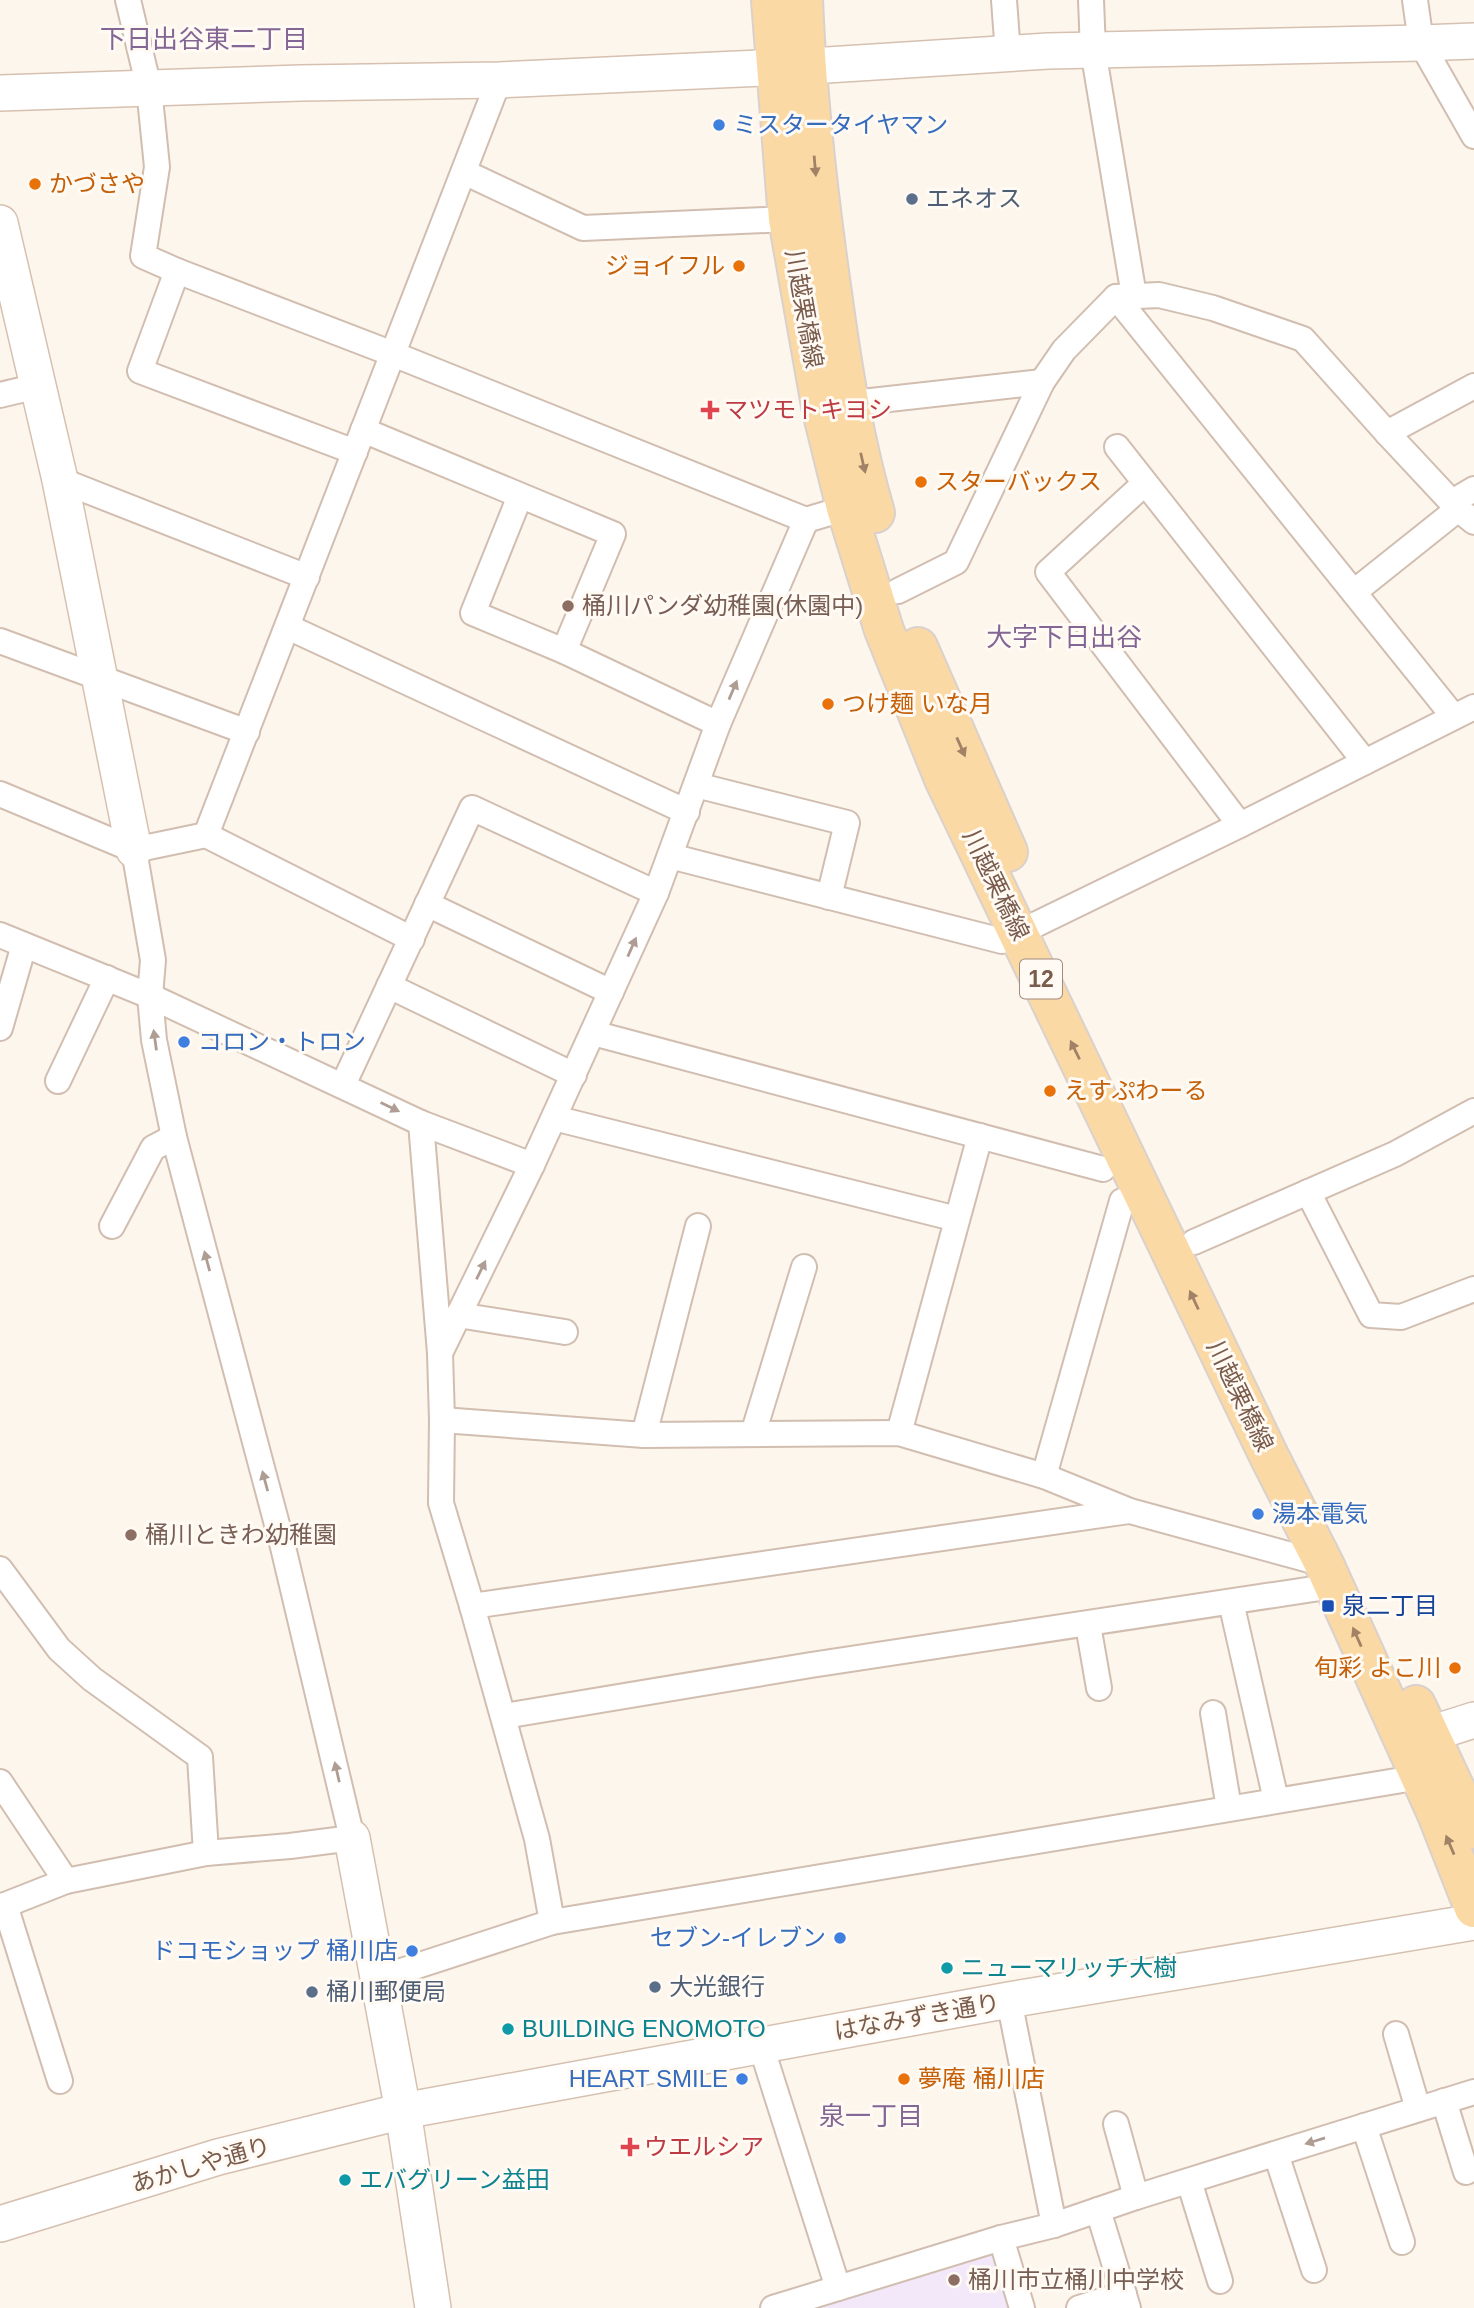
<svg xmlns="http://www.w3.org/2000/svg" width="1474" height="2308" font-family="Arial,'Noto Sans JP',sans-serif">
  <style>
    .education { fill: #f3e8fa }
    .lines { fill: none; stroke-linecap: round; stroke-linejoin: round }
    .street-casing { stroke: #d1beb0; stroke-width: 28 }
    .secondary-casing { stroke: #d6c0b0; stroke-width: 38 }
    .primary-casing { stroke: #dad1cd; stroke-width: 42 }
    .street { stroke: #fff; stroke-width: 24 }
    .secondary { stroke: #fff; stroke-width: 35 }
    .primary { stroke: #fbd9a5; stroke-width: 38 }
    .oneway { fill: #a18267 }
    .oneway2 { fill: #af9d94 }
    .shop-dot { fill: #3f7fe0; stroke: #fffaf3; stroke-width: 2.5 }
    .food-dot { fill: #e8710a; stroke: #fffaf3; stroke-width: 2.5 }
    .service-dot { fill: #5c6f8a; stroke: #fffaf3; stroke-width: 2.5 }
    .health-dot { fill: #e0444e; stroke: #fffaf3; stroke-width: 2.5 }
    .education-dot { fill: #8d6e63; stroke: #fffaf3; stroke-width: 2.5 }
    .transit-dot { fill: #1a4fb4; stroke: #fffaf3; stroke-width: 2.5 }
    .culture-dot { fill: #0f9aa8; stroke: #fffaf3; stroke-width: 2.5 }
    .labels { text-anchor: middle; stroke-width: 6; stroke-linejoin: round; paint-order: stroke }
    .shield { fill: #fffaf3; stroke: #a28b7f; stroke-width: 2 }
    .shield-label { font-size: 23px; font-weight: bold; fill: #7a5c4d }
    .shop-label { font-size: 24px; fill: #366cbe; stroke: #fffaf3; text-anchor: start }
    .food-label { font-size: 24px; fill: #c56008; stroke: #fffaf3; text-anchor: start }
    .service-label { font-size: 24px; fill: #4e5e75; stroke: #fffaf3; text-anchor: start }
    .street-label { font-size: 24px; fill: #7a5c4d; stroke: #fffaf3 }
    .health-label { font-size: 24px; fill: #be3a42; stroke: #fffaf3; text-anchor: start }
    .education-label { font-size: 24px; fill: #785e54; stroke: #fffaf3; text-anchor: start }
    .transit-label { font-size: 24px; fill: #164399; stroke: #fffaf3; text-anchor: start }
    .culture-label { font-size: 24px; fill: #0d838f; stroke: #fffaf3; text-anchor: start }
    .neighbourhood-label { font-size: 26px; fill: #846695; stroke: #fffaf3 }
  </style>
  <rect width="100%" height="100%" fill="#fdf6ec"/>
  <path class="education" d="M 996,2252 L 1015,2308 L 810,2308 Z"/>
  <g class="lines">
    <g class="street-casing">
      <g id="street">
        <path d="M 128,0 L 149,88 L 157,167 L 143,256 L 177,271 L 393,354 L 806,520 L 846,508"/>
        <path d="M 1004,0 L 1008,54"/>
        <path d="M 1091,0 L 1093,50 L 1134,296"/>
        <path d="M 1415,0 L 1421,43 L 1474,136"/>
        <path d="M 464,172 L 583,228 L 788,219"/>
        <path d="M 177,271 L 140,371 L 355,452"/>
        <path d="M 1116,297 L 1454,717"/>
        <path d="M 0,395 L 38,386"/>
        <path d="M 849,406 L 862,402 L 1042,382"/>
        <path d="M 363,430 L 613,534 L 564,651"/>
        <path d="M 1387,433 L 1474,386"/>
        <path d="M 1117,447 L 1365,762"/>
        <path d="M 60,480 L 307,577"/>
        <path d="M 1145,483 L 1048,572 L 1240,825"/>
        <path d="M 520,496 L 473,613 L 564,651 L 718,724"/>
        <path d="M 1452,502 L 1474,489"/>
        <path d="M 898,591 L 956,562 L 1042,382 L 1064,350 L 1116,297 L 1159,295 L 1213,308 L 1303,339 L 1387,433 L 1458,509 L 1474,522"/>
        <path d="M 1354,592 L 1458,509"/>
        <path d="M 288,627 L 687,812"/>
        <path d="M 0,641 L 247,732"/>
        <path d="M 696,785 L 847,823 L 829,897"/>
        <path d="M 0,794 L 134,850"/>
        <path d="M 206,835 L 412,939"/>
        <path d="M 670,856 L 1002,941 L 1240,825 L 1474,707"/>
        <path d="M 427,904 L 611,992"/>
        <path d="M 0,935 L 150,996 L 421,1123 L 532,1165"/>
        <path d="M 389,986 L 574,1075"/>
        <path d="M 0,1028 L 24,945"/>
        <path d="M 593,1033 L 1103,1169"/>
        <path d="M 58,1081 L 107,978"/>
        <path d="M 343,1085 L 472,808 L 656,893"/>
        <path d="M 554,1118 L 957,1219"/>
        <path d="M 421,1123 L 440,1353 L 442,1420 L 441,1503 L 472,1606 L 537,1839 L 552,1922"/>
        <path d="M 1308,1192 L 1371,1315 L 1401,1317 L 1474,1289"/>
        <path d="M 112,1226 L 153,1148 L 174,1137"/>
        <path d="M 1194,1242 L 1395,1154 L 1474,1111"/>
        <path d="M 458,1315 L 565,1332"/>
        <path d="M 440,1353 L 532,1165 L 656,893 L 718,724 L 806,520"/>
        <path d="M 442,1420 L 644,1435 L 899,1433 L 1044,1476 L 1130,1511 L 1324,1564"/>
        <path d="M 899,1433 L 980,1136"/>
        <path d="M 753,1434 L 804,1267"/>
        <path d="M 644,1435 L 698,1226"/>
        <path d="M 1044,1476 L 1122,1201"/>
        <path d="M 0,1569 L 59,1649 L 92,1679 L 200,1757 L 206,1853"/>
        <path d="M 1231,1602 L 1276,1800"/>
        <path d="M 472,1606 L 1129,1511"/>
        <path d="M 1088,1625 L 1099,1688"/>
        <path d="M 1213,1713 L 1229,1808"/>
        <path d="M 504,1716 L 811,1665 L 1333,1586"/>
        <path d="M 0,1782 L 66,1881"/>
        <path d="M 5,1905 L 60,2081"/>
        <path d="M 0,1907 L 66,1881 L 206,1853 L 290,1846 L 352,1838 L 283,1547 L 174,1137 L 154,1040 L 150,996 L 153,960 L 134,850 L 206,835 L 499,80"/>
        <path d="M 380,1978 L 552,1922 L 1420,1777"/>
        <path d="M 1009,2000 L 1054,2225"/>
        <path d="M 1396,2034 L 1418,2109"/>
        <path d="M 761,2046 L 838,2288"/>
        <path d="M 1444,2101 L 1466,2172"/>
        <path d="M 1116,2124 L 1136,2197"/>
        <path d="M 1364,2126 L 1402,2242"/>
        <path d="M 1276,2154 L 1314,2270"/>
        <path d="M 1189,2181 L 1220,2281"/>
        <path d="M 1098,2210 L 1128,2308"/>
        <path d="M 1001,2238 L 1022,2308"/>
        <path d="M 773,2308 L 1001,2238 L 1054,2225 L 1136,2197 L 1474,2092"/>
        <path d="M 1079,2308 L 1124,2294"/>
      </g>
    </g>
    <g class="secondary-casing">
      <g id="secondary">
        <path d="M 0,93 L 301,83 L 499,80 L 827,65 L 1048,51 L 1421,43 L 1474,41"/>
        <path d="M 0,223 L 60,480 L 134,850"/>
        <path d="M 1430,1734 L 1474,1720"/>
        <path d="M 352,1838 L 403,2111 L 433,2308"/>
        <path d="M 0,2224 L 218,2157 L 403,2111 L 1009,2000 L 1474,1922"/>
      </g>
    </g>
    <g class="primary-casing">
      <g id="primary">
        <path d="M 771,0 L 788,219 L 822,411 L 846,508 L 884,630 L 944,779 L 1269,1456 L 1324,1564 L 1437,1814 L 1474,1908"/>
        <path d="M 803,0 C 807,98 818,196 832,293 C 842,367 854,441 875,513"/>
        <path d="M 918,647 L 1008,852"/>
        <path d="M 1416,1705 L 1474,1829"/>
      </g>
    </g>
    <use href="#street" class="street"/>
    <use href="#secondary" class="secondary"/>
    <use href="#primary" class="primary"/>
  </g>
  <defs><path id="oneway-solid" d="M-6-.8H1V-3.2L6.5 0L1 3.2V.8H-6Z" transform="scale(1.75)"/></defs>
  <g class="oneway">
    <use href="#oneway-solid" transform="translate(815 166) rotate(85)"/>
    <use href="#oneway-solid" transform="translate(863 463) rotate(77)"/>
    <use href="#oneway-solid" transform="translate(961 747) rotate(66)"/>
    <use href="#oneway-solid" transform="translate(1075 1050) rotate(-116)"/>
    <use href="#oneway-solid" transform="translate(1194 1300) rotate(-115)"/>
    <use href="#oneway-solid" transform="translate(1357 1637) rotate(-114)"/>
    <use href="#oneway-solid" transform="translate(1450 1845) rotate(-113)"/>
  </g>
  <g class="oneway2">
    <use href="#oneway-solid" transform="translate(733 690) rotate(-67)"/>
    <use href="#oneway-solid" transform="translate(632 947) rotate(-66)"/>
    <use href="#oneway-solid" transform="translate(155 1040) rotate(-98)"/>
    <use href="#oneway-solid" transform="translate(390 1107) rotate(26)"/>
    <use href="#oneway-solid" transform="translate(207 1261) rotate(-105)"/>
    <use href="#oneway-solid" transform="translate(481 1270) rotate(-64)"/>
    <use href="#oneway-solid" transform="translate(265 1481) rotate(-105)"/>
    <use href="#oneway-solid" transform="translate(337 1772) rotate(-103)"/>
    <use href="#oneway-solid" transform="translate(1315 2141) rotate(163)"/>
  </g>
  <g class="shop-dot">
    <circle cx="719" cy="125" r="7"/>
    <circle cx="184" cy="1042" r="7"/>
    <circle cx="1258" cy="1514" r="7"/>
    <circle cx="840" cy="1938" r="7"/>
    <circle cx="412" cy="1951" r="7"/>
    <circle cx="742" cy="2079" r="7"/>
  </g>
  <g class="food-dot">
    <circle cx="35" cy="184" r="7"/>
    <circle cx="739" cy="266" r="7"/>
    <circle cx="921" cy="482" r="7"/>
    <circle cx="828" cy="704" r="7"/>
    <circle cx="1050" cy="1091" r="7"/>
    <circle cx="1455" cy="1668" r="7"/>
    <circle cx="904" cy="2079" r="7"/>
  </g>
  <g class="service-dot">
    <circle cx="912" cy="199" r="7"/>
    <circle cx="655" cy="1987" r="7"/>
    <circle cx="312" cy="1992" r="7"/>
  </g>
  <g class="health-dot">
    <path d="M706.5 399.5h7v7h7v7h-7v7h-7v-7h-7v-7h7z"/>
    <path d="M626.5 2136.5h7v7h7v7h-7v7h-7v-7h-7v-7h7z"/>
  </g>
  <g class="education-dot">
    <circle cx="568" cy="606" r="7"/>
    <circle cx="131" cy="1535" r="7"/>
    <circle cx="954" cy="2280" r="7"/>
  </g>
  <rect class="transit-dot" x="1321" y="1599" width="14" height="14" rx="3.5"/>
  <g class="culture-dot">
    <circle cx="947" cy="1968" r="7"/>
    <circle cx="508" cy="2029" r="7"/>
    <circle cx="345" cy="2180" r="7"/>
  </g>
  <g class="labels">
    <rect class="shield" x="1020" y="959.5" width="42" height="39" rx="5"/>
    <g class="shield-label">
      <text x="1041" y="987">12</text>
    </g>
    <g class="shop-label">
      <text x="733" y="133">ミスタータイヤマン</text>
      <text x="198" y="1050">コロン・トロン</text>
      <text x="1272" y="1522">湯本電気</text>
      <text x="826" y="1946" text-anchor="end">セブン-イレブン</text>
      <text x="398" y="1959" text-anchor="end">ドコモショップ 桶川店</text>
      <text x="728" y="2087" text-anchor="end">HEART SMILE</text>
    </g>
    <g class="food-label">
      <text x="49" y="192">かづさや</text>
      <text x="725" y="274" text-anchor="end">ジョイフル</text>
      <text x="935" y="490">スターバックス</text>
      <text x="842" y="712">つけ麺 いな月</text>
      <text x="1064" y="1099">えすぷわーる</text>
      <text x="1441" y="1676" text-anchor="end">旬彩 よこ川</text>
      <text x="918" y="2087">夢庵 桶川店</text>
    </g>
    <g class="service-label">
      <text x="926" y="207">エネオス</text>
      <text x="669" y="1995">大光銀行</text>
      <text x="326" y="2000">桶川郵便局</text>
    </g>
    <g class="street-label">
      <text transform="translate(804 309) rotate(80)" y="8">川越栗橋線</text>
      <text transform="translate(996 885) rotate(64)" y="8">川越栗橋線</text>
      <text transform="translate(1240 1396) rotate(64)" y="8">川越栗橋線</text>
      <text transform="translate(917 2017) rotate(-10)" y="8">はなみずき通り</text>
      <text transform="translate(201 2165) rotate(-16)" y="8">あかしや通り</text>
    </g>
    <g class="health-label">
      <text x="724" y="418">マツモトキヨシ</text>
      <text x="644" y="2155">ウエルシア</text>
    </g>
    <g class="education-label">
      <text x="582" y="614">桶川パンダ幼稚園(休園中)</text>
      <text x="145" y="1543">桶川ときわ幼稚園</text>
      <text x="968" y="2288">桶川市立桶川中学校</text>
    </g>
    <g class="transit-label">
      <text x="1342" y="1614">泉二丁目</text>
    </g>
    <g class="culture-label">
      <text x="961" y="1976">ニューマリッチ大樹</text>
      <text x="522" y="2037">BUILDING ENOMOTO</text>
      <text x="359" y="2188">エバグリーン益田</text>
    </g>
    <g class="neighbourhood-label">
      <text x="204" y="48">下日出谷東二丁目</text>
      <text x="1064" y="646">大字下日出谷</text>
      <text x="871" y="2125">泉一丁目</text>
    </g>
  </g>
</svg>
